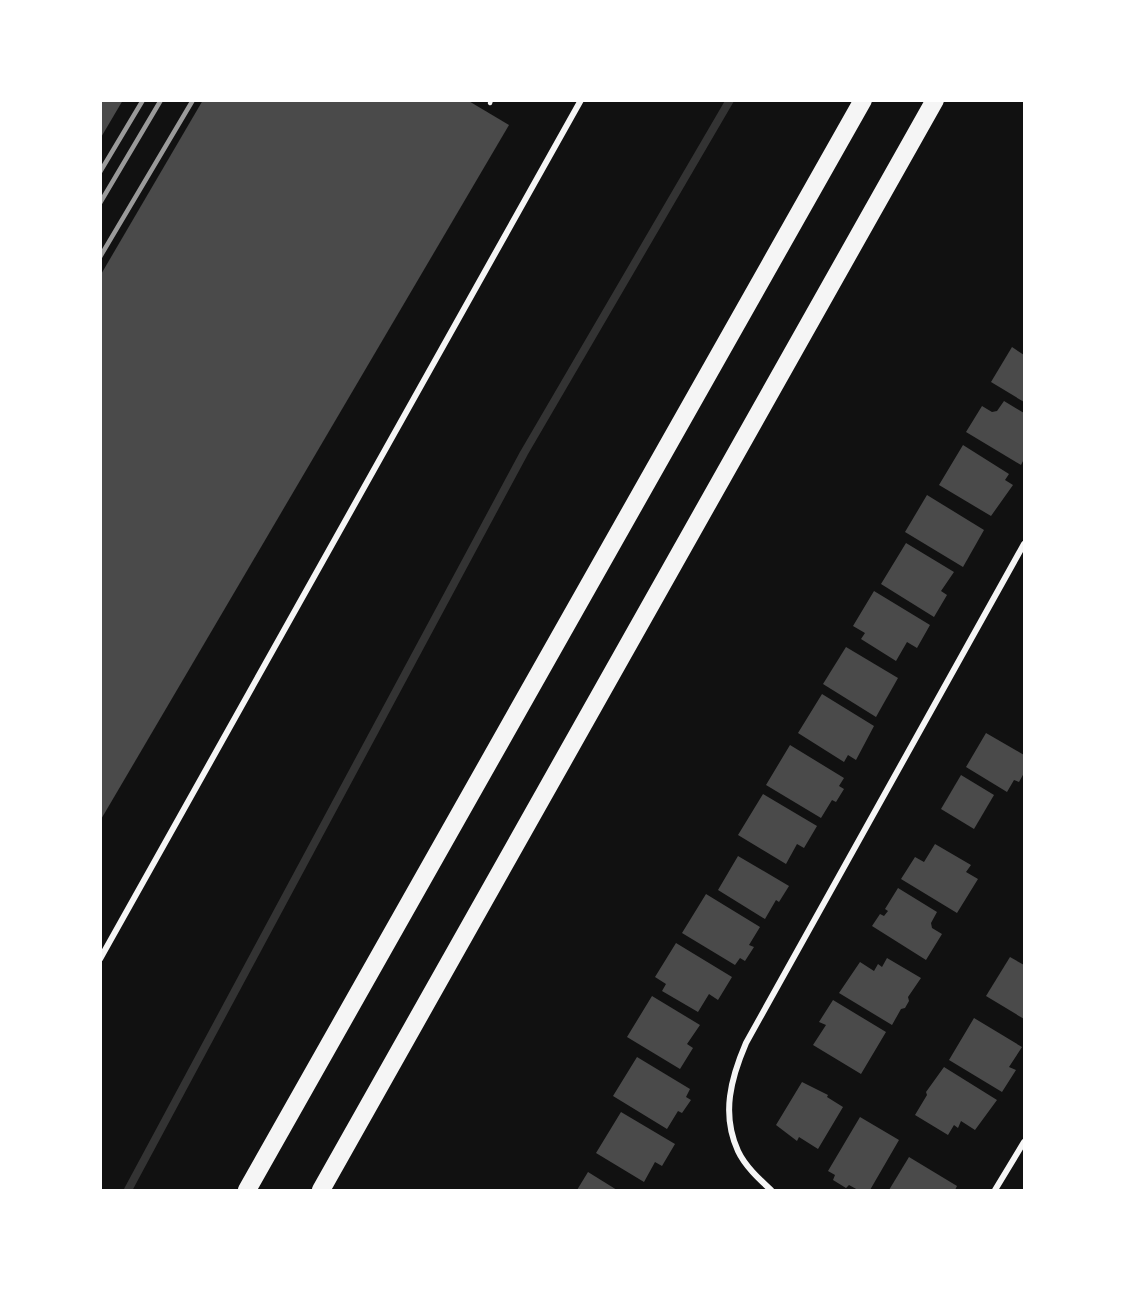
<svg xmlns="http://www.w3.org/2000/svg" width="1125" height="1291" font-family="Poppins,sans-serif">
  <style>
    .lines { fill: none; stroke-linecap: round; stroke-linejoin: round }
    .stream { stroke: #333; stroke-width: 8 }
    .building { fill: #4a4a4a }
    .service { stroke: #f5f5f5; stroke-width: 4.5 }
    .minor { stroke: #f5f5f5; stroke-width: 6 }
    .motorway { stroke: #f5f5f5; stroke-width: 18 }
    .rail { stroke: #9a9a9a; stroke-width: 4.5 }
  </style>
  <rect width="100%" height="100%" fill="#111"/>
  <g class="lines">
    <path class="stream" d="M 128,1190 L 524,453 L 730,100"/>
  </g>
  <g class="building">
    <path d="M 100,100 L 123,100 L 100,139 Z"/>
    <path d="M 203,100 L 467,100 L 509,125 L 100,821 L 100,276 Z"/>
    <path d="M 1012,347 L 1024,355 L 1024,402 L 991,382 Z"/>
    <path d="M 1004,401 L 1024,413 L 1024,459 L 1021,465 L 966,432 L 982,406 L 992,412 L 997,411 Z"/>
    <path d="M 963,445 L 1009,474 L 1005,480 L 1013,485 L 991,516 L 939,485 Z"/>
    <path d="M 927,495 L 984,530 L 963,567 L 905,532 Z"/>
    <path d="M 906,543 L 954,572 L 941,591 L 947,595 L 934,617 L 881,584 Z"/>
    <path d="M 874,591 L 930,625 L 917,648 L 907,642 L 896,661 L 861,639 L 865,633 L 853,626 Z"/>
    <path d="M 846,647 L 898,678 L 876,717 L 823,684 Z"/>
    <path d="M 822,694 L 874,726 L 856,760 L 848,755 L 844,762 L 798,733 Z"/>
    <path d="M 986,733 L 1024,755 L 1024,773 L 1019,782 L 1014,780 L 1007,792 L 966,767 Z"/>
    <path d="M 790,745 L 844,778 L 839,786 L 844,789 L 836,802 L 832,800 L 821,818 L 766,785 Z"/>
    <path d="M 961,775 L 994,795 L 974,829 L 941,809 Z"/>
    <path d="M 763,794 L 817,826 L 804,848 L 797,844 L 786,864 L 738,835 Z"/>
    <path d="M 935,844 L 971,865 L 966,872 L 978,879 L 957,913 L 901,879 L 915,857 L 924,862 Z"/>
    <path d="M 738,856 L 789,886 L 779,902 L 776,900 L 765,919 L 718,890 Z"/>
    <path d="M 898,888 L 937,912 L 931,923 L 932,928 L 942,934 L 926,960 L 872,926 L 880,914 L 884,916 L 888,911 L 885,909 Z"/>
    <path d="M 706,894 L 760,927 L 749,945 L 754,947 L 745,961 L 740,958 L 735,965 L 682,933 Z"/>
    <path d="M 676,943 L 732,977 L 718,1000 L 709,994 L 698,1012 L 662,991 L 666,984 L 655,977 Z"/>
    <path d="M 1010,957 L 1024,965 L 1024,1019 L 986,996 Z"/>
    <path d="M 887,958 L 921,978 L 908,997 L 909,1001 L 905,1008 L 901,1009 L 892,1025 L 839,993 L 860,962 L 874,971 L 878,964 L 882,967 Z"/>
    <path d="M 652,996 L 700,1025 L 687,1044 L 693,1048 L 680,1069 L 627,1037 Z"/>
    <path d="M 833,1000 L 886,1032 L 861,1074 L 813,1045 L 826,1025 L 819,1022 Z"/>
    <path d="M 974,1018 L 1022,1047 L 1009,1067 L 1016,1070 L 1002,1092 L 949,1060 Z"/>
    <path d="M 637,1057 L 690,1089 L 686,1097 L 691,1100 L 682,1113 L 678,1111 L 667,1129 L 613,1096 Z"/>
    <path d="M 944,1067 L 997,1100 L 975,1130 L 961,1121 L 958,1128 L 954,1125 L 948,1135 L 915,1115 L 927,1095 L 926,1092 Z"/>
    <path d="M 802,1082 L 828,1095 L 827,1097 L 843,1107 L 818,1149 L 799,1137 L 797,1141 L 776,1125 Z"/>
    <path d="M 621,1112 L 675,1144 L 662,1166 L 655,1162 L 644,1182 L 596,1153 Z"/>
    <path d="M 860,1117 L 899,1140 L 870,1190 L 858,1190 L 849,1185 L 846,1188 L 833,1180 L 835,1175 L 828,1171 Z"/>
    <path d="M 909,1157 L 957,1186 L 955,1190 L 889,1190 Z"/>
    <path d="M 588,1172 L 617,1190 L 577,1190 Z"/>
  </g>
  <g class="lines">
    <path class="service" d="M 490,103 L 491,100"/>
    <g class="minor">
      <path d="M 100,959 L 581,100"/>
      <path d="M 771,1190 C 759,1179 745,1166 738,1151 C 721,1114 731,1078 746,1043 L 1024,544"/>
      <path d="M 995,1190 L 1024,1142"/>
    </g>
    <g class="motorway">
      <path d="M 247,1190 L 863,100"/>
      <path d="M 321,1190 L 935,100"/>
    </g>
    <g class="rail">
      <path d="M 100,172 L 143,100"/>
      <path d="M 100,203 L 161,100"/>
      <path d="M 100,257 L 193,100"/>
    </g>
  </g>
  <rect width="1125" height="1291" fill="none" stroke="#ffffff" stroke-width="204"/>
</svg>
